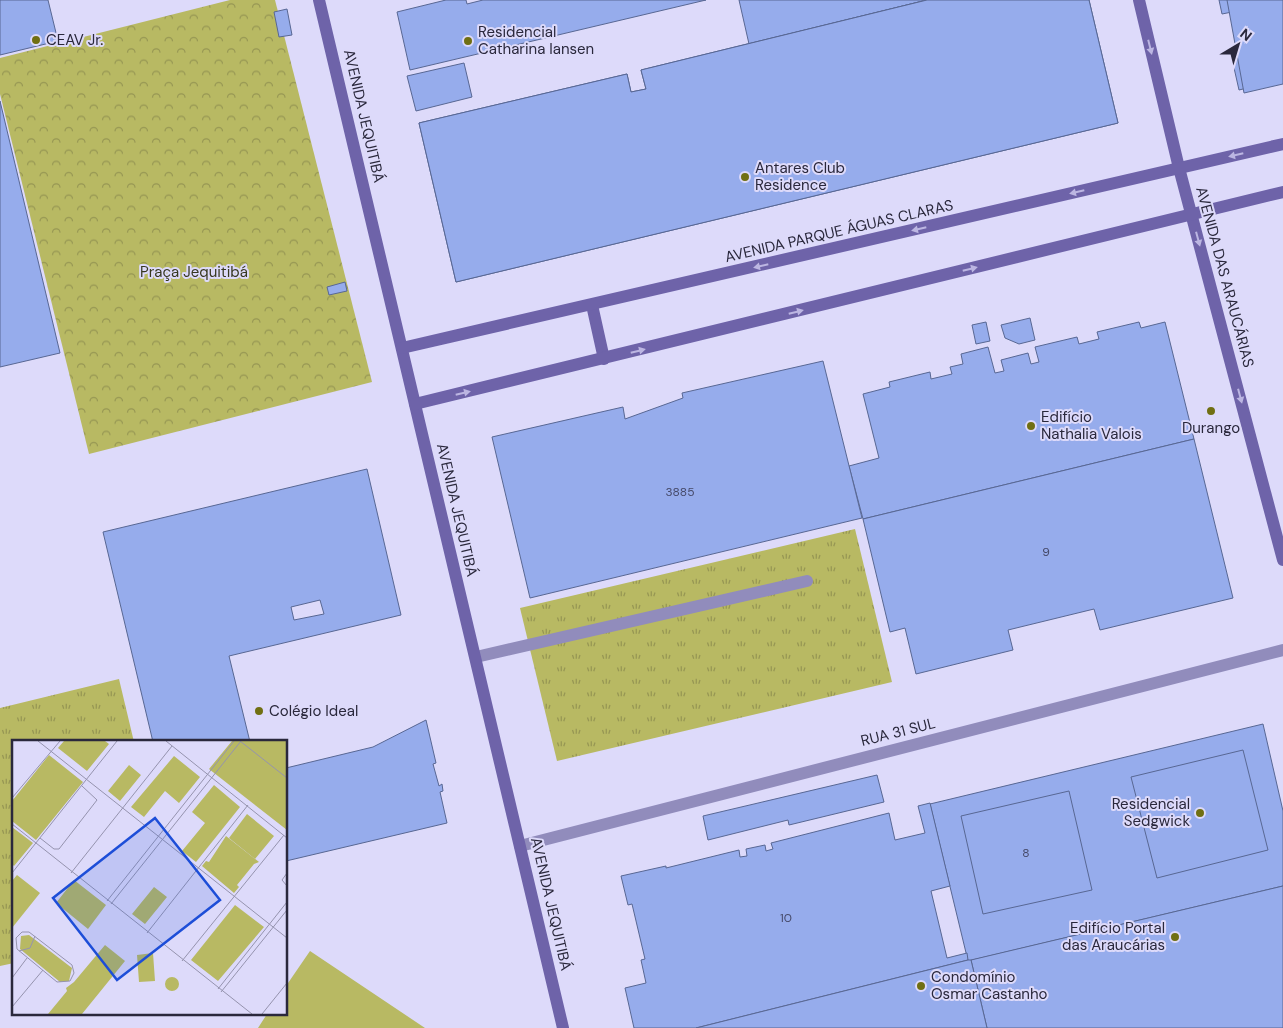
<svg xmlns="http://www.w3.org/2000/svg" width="1283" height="1028" font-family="'DM Sans',sans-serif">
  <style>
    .grass { fill: url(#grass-tufts) }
    .park { fill: url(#park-crowns) }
    .garden { fill: #b8b963 }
    .building { fill: #96acec; stroke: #586793; fill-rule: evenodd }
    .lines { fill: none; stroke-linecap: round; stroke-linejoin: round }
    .lane { stroke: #918cbc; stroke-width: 12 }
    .street { stroke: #918cbc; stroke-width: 12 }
    .secondary { stroke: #6e63a9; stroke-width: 12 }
    .oneway { fill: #bcb6e2 }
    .poi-dot { fill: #706f12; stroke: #dddafa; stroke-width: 2 }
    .labels { text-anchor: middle; stroke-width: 4; stroke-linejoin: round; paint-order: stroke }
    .number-label { font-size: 12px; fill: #454968 }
    .poi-label { font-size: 15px; fill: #2a283c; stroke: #dddafa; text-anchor: start }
    .street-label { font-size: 15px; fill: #2a283c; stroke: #dddafa }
    .park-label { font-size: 15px; fill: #373820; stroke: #dddafa }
    .inset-road { fill: none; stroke: #9593ae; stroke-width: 1 }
    .view { fill: #1d4ed8; fill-opacity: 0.15; stroke: #1d4ed8; stroke-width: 2.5 }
    .inset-edge { fill: none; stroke: #2a283c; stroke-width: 2.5 }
  </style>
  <defs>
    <pattern id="grass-tufts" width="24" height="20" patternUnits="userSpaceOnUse" patternTransform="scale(1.25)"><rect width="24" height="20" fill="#b8b963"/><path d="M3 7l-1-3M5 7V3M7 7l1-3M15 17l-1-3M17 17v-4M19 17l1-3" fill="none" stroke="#969653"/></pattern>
    <pattern id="park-crowns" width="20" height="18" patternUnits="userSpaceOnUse" patternTransform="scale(1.25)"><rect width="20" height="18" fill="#b8b963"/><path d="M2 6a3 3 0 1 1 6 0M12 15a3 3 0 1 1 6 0" fill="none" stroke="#969653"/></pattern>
  </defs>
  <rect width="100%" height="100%" fill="#dddafa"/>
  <g class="grass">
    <path d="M 855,529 L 892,682 L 557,761 L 520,608 Z"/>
    <path d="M 119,679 L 134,742 L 14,742 L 14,963 L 0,966 L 0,708 Z"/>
  </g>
  <path class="park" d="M 230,0 L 275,0 L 372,382 L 89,454 L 0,94 L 0,58 Z"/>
  <path class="garden" d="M 310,951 L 425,1028 L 258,1028 L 267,1014 L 286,1014 L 286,986 Z"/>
  <g class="building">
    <path d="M 0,0 L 48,0 L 58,41 L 0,55 Z"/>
    <path d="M 446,0 L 466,0 L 467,4 L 483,0 L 706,0 L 410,70 L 397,12 Z"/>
    <path d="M 739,0 L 927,0 L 749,44 Z"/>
    <path d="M 927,0 L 1089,0 L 1118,123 L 456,282 L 419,123 L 627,74 L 631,92 L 646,89 L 641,70 ZM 582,108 L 609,227 L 482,255 L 455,136 Z"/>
    <path d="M 927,0 L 1089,0 L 1118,123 L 456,282 L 419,123 L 627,74 L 631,92 L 646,89 L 641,70 Z"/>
    <path d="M 1219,0 L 1283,0 L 1283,79 L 1239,90 L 1232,59 L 1246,56 L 1244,48 L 1257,44 L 1251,16 L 1239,19 L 1237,11 L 1222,14 Z"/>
    <path d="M 1227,0 L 1283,0 L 1283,84 L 1244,93 Z"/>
    <path d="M 287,9 L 292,35 L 279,37 L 274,12 Z"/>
    <path d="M 464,63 L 472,97 L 416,111 L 407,76 Z"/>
    <path d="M 0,101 L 60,353 L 0,367 Z"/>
    <path d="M 345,282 L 347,291 L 329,295 L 327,287 Z"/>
    <path d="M 1030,318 L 1035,340 L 1019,344 L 1005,338 L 1001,325 Z"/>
    <path d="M 986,322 L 990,341 L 976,344 L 972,325 Z"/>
    <path d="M 1139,322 L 1141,328 L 1165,322 L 1194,439 L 863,519 L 849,466 L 879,458 L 863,394 L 890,387 L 889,382 L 930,372 L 931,379 L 952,374 L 950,367 L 963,364 L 961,354 L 988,347 L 995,373 L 1004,371 L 1001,360 L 1028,353 L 1031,364 L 1039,362 L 1035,347 L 1077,337 L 1079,344 L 1099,339 L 1097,332 Z"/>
    <path d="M 823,361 L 862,518 L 530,598 L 492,437 L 623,407 L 625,419 L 683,398 L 682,393 Z"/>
    <path d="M 1194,439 L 1233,598 L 1100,630 L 1094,609 L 1008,630 L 1013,650 L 916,674 L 905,628 L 890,632 L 863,519 Z"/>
    <path d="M 367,469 L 401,615 L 229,656 L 250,742 L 153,742 L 103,532 ZM 320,600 L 324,614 L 294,620 L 291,607 Z"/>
    <path d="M 426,720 L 436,763 L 433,764 L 439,786 L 442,784 L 443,791 L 440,792 L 447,823 L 286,861 L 286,768 L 373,747 Z"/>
    <path d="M 1263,724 L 1283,811 L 1283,886 L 968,961 L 930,804 Z"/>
    <path d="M 1243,750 L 1268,850 L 1157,878 L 1131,777 Z"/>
    <path d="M 877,775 L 884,802 L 789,825 L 788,820 L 708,840 L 703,816 Z"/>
    <path d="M 1069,791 L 1092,890 L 983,914 L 961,816 Z"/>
    <path d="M 930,803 L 950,886 L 931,891 L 947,958 L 967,953 L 968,960 L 696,1028 L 634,1028 L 625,988 L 646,983 L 641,960 L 645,959 L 632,904 L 628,905 L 621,876 L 666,866 L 666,868 L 739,850 L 740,857 L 747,856 L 746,849 L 765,845 L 766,851 L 773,849 L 771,843 L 889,813 L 895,840 L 925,833 L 918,806 Z"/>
    <path d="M 1283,886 L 1283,1028 L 987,1028 L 971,960 Z"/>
    <path d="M 968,960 L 971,960 L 987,1028 L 696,1028 Z"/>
  </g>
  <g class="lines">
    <path class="lane" d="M 476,657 L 807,581"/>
    <path class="street" d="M 520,846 L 1283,650"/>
    <g class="secondary">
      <path d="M 319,0 L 563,1028"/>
      <path d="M 1139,0 L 1179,168 L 1283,560"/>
      <path d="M 592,305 L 604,359"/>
      <path d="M 402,348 L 1283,144"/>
      <path d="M 415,404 L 1283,192"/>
    </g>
  </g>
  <defs><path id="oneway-solid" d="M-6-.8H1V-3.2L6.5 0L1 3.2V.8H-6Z" transform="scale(1.25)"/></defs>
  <g class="oneway">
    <use href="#oneway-solid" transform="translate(1150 47) rotate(76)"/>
    <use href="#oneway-solid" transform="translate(1236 155) rotate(167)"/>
    <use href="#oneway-solid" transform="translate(1077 192) rotate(167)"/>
    <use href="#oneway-solid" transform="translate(919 229) rotate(167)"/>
    <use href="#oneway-solid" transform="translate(1198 239) rotate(75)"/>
    <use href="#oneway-solid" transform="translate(761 266) rotate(167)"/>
    <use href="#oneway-solid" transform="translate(970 269) rotate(-14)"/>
    <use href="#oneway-solid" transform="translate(796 312) rotate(-14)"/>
    <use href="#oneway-solid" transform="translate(638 351) rotate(-14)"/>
    <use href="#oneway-solid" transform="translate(463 393) rotate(-13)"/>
    <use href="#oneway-solid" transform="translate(1240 396) rotate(75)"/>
  </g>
  <g class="poi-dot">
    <circle cx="36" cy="40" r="5"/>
    <circle cx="468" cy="41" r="5"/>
    <circle cx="745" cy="177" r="5"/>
    <circle cx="1211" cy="411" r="5"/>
    <circle cx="1031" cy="426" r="5"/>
    <circle cx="259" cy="711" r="5"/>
    <circle cx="1200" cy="813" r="5"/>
    <circle cx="1175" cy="937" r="5"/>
    <circle cx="921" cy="986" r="5"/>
  </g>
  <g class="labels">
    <g class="number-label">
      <text x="680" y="496">3885</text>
      <text x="1046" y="556">9</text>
      <text x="1026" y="857">8</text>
      <text x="786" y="922">10</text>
    </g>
    <g class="poi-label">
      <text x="478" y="37">Residencial<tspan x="478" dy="17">Catharina Iansen</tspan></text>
      <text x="46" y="45">CEAV Jr.</text>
      <text x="755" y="173">Antares Club<tspan x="755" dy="17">Residence</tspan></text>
      <text x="1041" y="422">Edifício<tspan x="1041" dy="17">Nathalia Valois</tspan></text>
      <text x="1211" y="433" text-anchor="middle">Durango</text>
      <text x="269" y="716">Colégio Ideal</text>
      <text x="1190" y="809" text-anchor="end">Residencial<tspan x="1190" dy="17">Sedgwick</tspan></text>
      <text x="1165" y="933" text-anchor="end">Edifício Portal<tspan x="1165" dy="17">das Araucárias</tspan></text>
      <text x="931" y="982">Condomínio<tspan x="931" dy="17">Osmar Castanho</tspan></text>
    </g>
    <g class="street-label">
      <text transform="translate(364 116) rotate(77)" y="5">AVENIDA JEQUITIBÁ</text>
      <text transform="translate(839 231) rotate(-13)" y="5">AVENIDA PARQUE ÁGUAS CLARAS</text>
      <text transform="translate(1225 277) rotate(75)" y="5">AVENIDA DAS ARAUCÁRIAS</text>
      <text transform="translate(457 510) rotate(77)" y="5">AVENIDA JEQUITIBÁ</text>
      <text transform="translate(898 732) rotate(-14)" y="5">RUA 31 SUL</text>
      <text transform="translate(551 904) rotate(77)" y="5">AVENIDA JEQUITIBÁ</text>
    </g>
    <g class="park-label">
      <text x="194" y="277">Praça Jequitibá</text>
    </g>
  </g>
  <g transform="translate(12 740)">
    <rect width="275" height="275" fill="#dddafa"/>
    <path d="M 37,15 L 71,42 L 24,100 L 0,81 L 0,61 ZM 162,16 L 188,37 L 167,63 L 153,51 L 132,77 L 119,67 ZM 117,25 L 129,35 L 108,61 L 96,51 ZM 202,45 L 228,67 L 184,122 L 170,111 L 193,83 L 180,72 ZM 235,74 L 262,96 L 243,119 L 217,98 ZM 5,135 L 28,153 L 0,188 L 0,141 ZM 142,147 L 155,157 L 133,184 L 120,174 ZM 223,165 L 252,187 L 206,241 L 179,220 ZM 93,205 L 113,221 L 70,274 L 36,274 L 55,251 L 54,248 L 62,242 Z" fill="#b8b963"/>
    <path d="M 52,1 L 93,1 L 97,4 L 75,31 L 46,8 ZM 220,1 L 275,1 L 275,90 L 197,29 ZM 0,87 L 21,103 L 2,126 L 0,124 ZM 214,96 L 247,122 L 242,124 L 225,145 L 227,147 L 222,153 L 190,126 L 194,121 L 197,122 ZM 62,140 L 94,165 L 76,189 L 44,163 ZM 17,195 L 60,228 L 57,241 L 48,242 L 8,209 L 9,196 Z" fill="#b8b963"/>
    <path d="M 57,1 L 72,1 L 77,4 L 70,13 ZM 141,213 L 143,241 L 127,242 L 125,215 ZM153 244a7 7 0 1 1 14 0a7 7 0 1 1-14 0Z" fill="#b8b963"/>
    <path class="inset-road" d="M 26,1 L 275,198M 154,1 L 275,98M 228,1 L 275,38M 0,58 L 48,1M 0,84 L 240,274M 28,98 L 42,109 L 47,109 L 85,60 L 70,46M 0,133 L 105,1M 59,133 L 160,6M 275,133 L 270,140 L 275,146M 95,161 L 222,1M 99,164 L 229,1M 10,192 L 17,192 L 60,225 L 62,233 L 58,241 L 45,242 L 5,209 L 4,198 ZM 135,193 L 236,65M 7,211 L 18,208 L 23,196M 170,221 L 272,95M 0,238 L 15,218M 206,249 L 275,162M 209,252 L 275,170M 0,267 L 31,230M 250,274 L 275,243"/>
    <path class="view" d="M 143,78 L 208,160 L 105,240 L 41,158 Z"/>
    <rect width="275" height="275" class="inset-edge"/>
  </g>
  <g transform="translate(1238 45) rotate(38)" stroke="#dddafa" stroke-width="4" paint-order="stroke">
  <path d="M0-4L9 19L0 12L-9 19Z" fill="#2a283c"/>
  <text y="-8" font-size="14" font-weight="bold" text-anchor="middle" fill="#2a283c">N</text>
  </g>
</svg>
